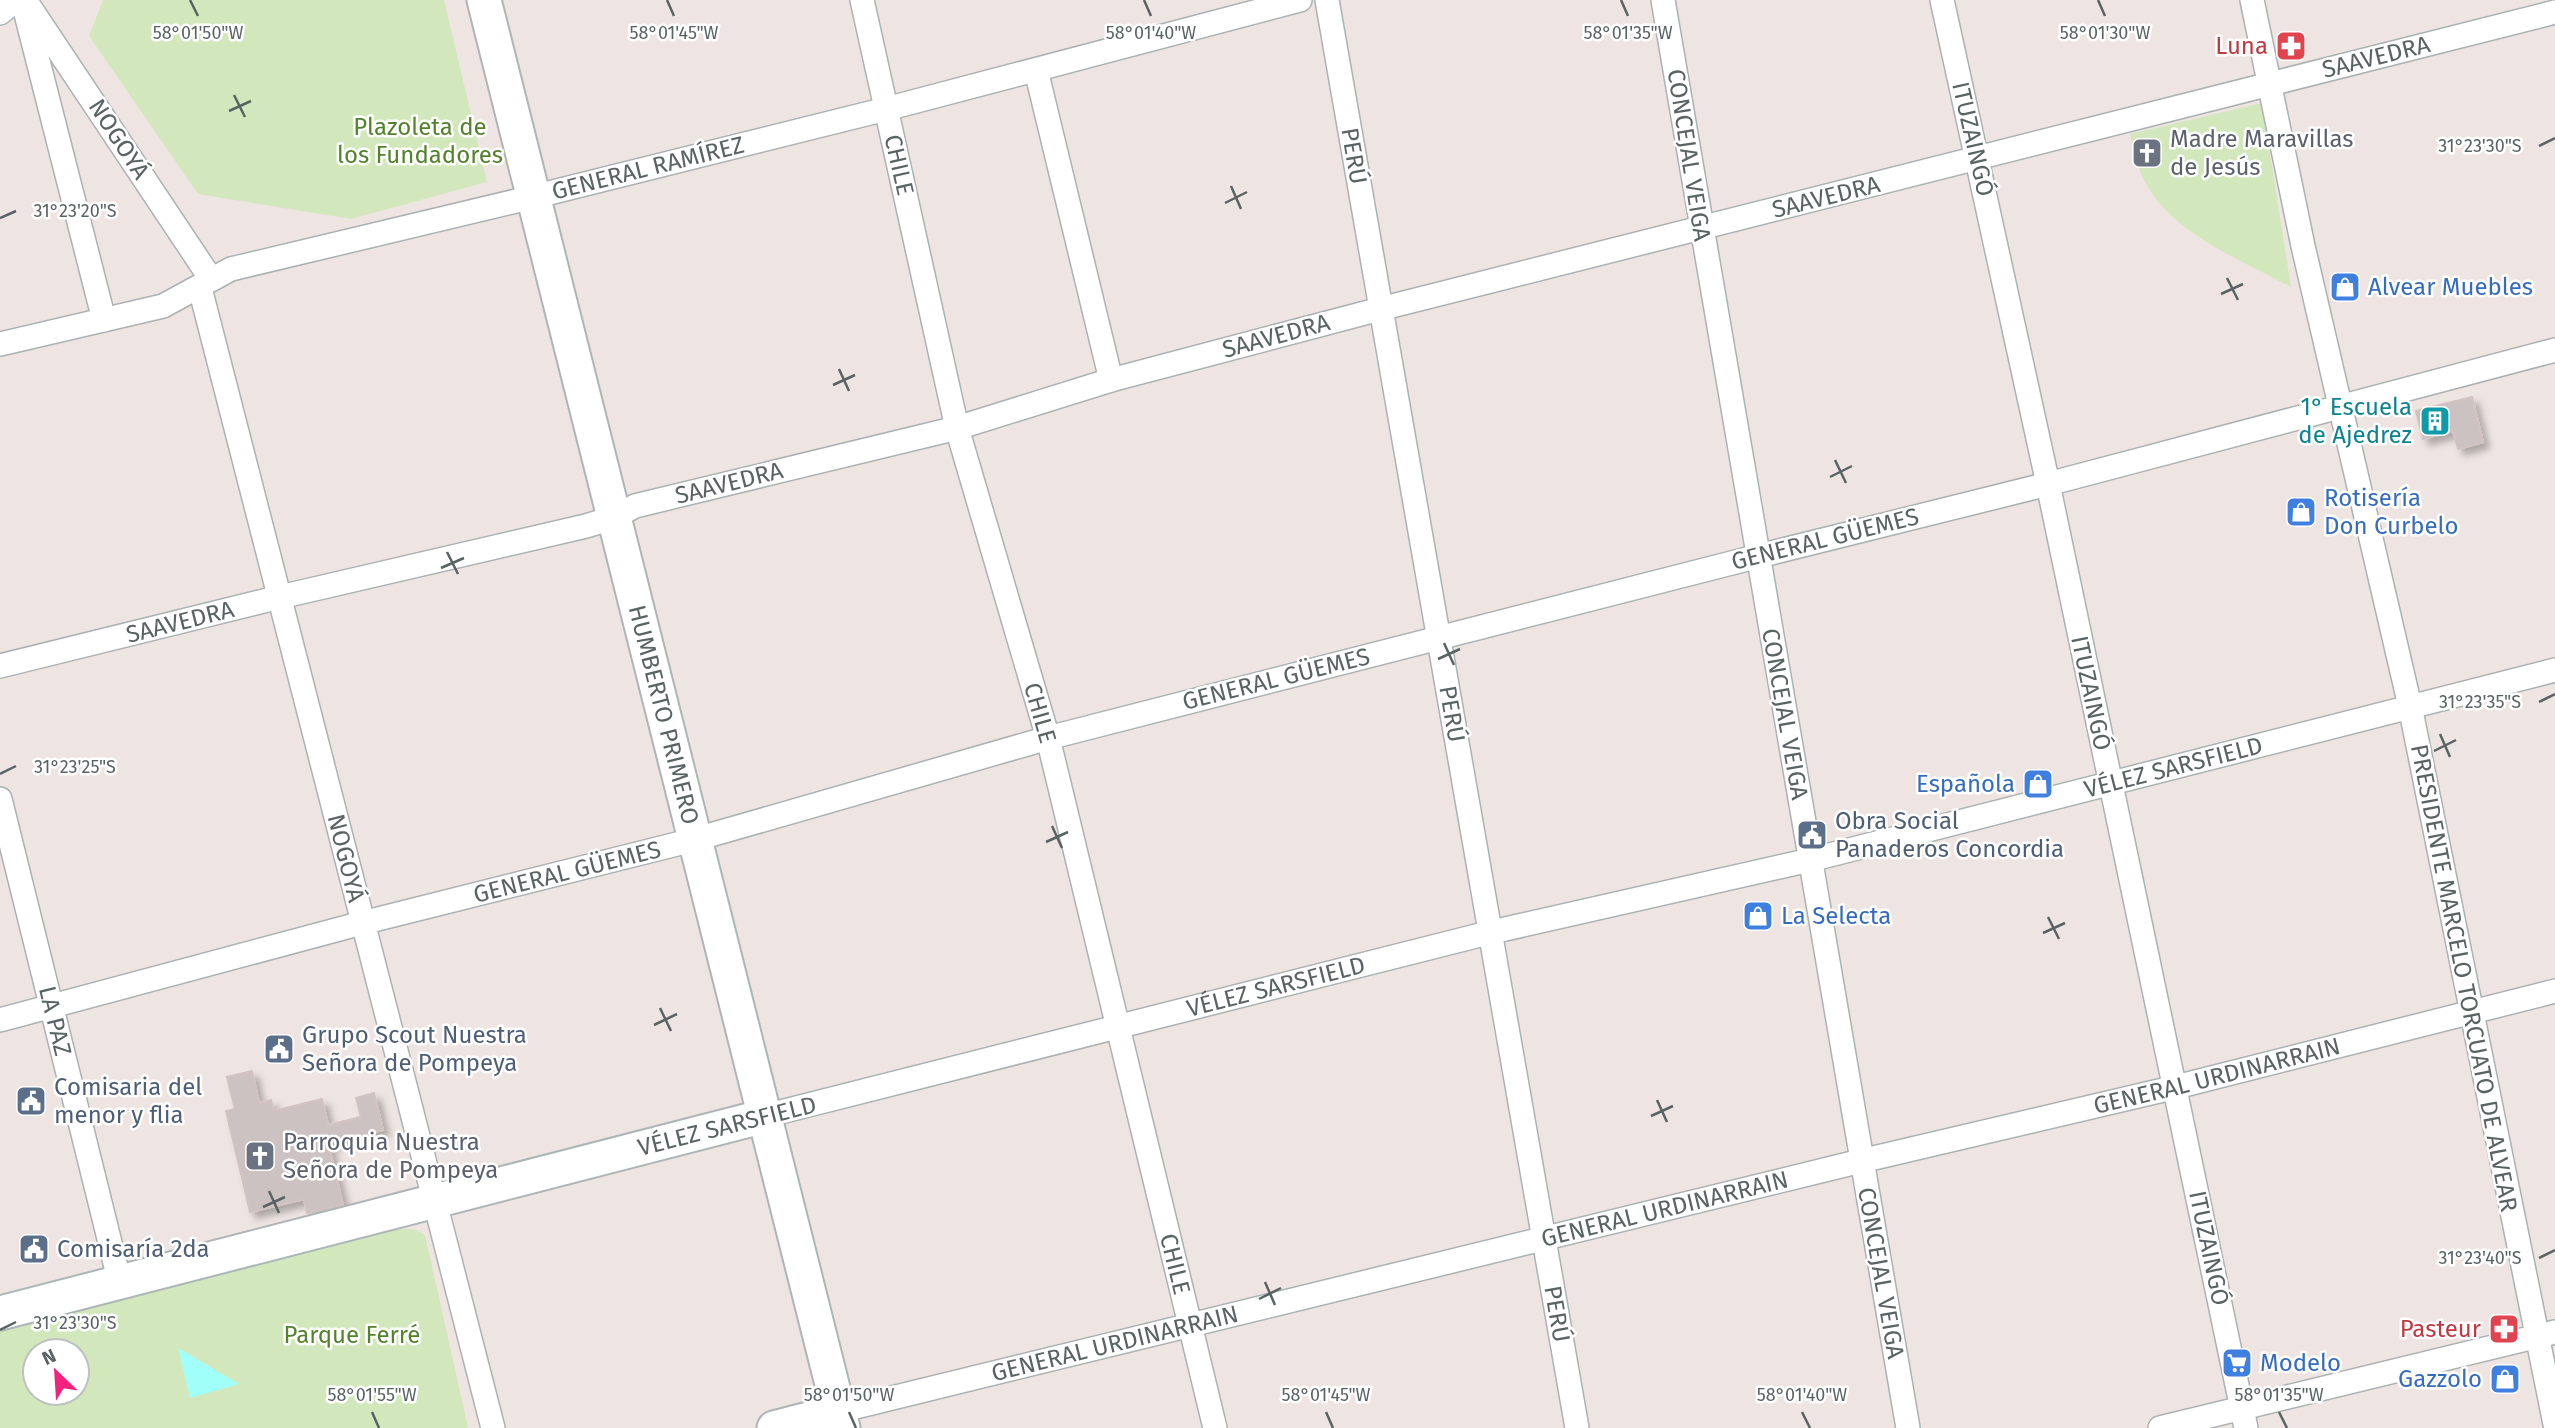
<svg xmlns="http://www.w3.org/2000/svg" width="2555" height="1428" font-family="'Fira Sans',sans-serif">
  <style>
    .green { fill: #d2e8bc; fill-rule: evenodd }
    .water { fill: #a1fff9 }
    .building { fill: #cbc2c1; stroke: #d3c3c0; stroke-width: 2; filter: url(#shadow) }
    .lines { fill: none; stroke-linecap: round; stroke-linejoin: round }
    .street-casing { stroke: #abb2b3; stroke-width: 26 }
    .secondary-casing { stroke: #adb5b7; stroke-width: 37 }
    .street { stroke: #fff; stroke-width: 23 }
    .secondary { stroke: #fff; stroke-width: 33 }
    .ticks { fill: none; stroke: #5a6364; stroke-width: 2.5 }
    .labels { text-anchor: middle; stroke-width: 5; stroke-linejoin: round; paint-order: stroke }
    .health-label { font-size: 24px; fill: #be3a42; stroke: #fff; text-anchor: end }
    .street-label { font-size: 24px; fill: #5a6364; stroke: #fff }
    .park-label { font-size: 24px; fill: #54812e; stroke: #fff }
    .worship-label { font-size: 24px; fill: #5b616d; stroke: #fff; text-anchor: start }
    .shop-label { font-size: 24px; fill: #366cbe; stroke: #fff; text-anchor: start }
    .culture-label { font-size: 24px; fill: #0d838f; stroke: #fff; text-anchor: end }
    .service-label { font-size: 24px; fill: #4e5e75; stroke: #fff; text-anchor: start }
    .ticks-label { font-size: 18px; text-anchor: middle; fill: #5a6364; stroke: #fff; stroke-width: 5; stroke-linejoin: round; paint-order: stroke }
  </style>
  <defs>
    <filter id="shadow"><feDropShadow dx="6" dy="6" stdDeviation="3.5" flood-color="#0004"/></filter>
  </defs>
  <rect width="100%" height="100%" fill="#eee5e2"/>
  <g class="green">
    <path d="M 103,0 L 444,0 L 487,182 L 351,219 L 198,194 L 89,36 Z"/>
    <path d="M 2262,103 L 2291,287 C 2237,258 2159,229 2138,166 C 2134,156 2133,145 2130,134 Z"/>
    <path d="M 395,1229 L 414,1229 L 425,1235 L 468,1428 L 0,1428 L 0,1329 ZM 35,1351 L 77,1351 L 77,1393 L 35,1393 Z"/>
  </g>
  <path class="water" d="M 178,1348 L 239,1384 L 190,1398 Z"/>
  <g class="building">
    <path d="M 2472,397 L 2483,442 L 2458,449 L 2453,431 L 2423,439 L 2416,411 Z"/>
    <path d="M 252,1071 L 259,1103 L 271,1100 L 273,1111 L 322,1099 L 328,1125 L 361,1117 L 356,1098 L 374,1093 L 383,1130 L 328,1143 L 343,1205 L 307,1213 L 304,1199 L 250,1212 L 226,1111 L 235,1109 L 227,1077 Z"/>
  </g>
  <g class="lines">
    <g class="street-casing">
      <g id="street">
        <path d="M 25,0 L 211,279"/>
        <path d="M 862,0 L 957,428 L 1048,738 L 1215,1428"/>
        <path d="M 1327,0 L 1577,1428"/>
        <path d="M 1663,0 L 1908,1428"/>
        <path d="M 1942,0 L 2048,484 L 2246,1428"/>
        <path d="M 2252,0 L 2303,246 L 2410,706 L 2555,1424"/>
        <path d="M 25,10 L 104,320"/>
        <path d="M 0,13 L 16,0"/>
        <path d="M 1036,70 L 1111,380"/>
        <path d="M 200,288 L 493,1428"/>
        <path d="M 0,344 L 163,306 L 231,269 L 533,197 L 886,109 L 1300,0"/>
        <path d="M 0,666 L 280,597 L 586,526 L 615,517 L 635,506 L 957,428 L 1111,380 L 1380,309 L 2555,12"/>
        <path d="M 0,799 L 120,1283"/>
        <path d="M 0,1020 L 362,923 L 693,840 L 1048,738 L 1759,556 L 2048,484 L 2555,350"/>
        <path id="s1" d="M 765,1116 L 1492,932 L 1810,860 L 2555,670"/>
        <path id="s2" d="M 839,1411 L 1861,1161 L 2176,1087 L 2555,991"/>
        <path d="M 2160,1428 L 2555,1332"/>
      </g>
    </g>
    <g class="secondary-casing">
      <g id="secondary">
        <path id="s3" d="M 484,0 L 843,1428"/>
        <path d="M 0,1313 L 765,1116"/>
        <path d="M 774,1428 L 839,1411"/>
      </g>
    </g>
    <use href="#street" class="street"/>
    <use href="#secondary" class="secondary"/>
  </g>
  <path class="ticks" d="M 190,0 L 198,16M 667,0 L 674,16M 1144,0 L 1151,16M 1621,0 L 1628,16M 2098,0 L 2105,16M 234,95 L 245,117M 229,111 L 251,101M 2539,146 L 2555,138M 1231,186 L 1241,209M 1225,203 L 1247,192M 0,218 L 16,211M 2227,278 L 2238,300M 2221,294 L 2243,284M 839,369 L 849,391M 833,385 L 855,375M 1835,460 L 1846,483M 1830,477 L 1852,466M 447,552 L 458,574M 441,568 L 464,558M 1444,643 L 1454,665M 1438,659 L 1460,649M 2539,702 L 2555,694M 2440,734 L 2450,757M 2434,751 L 2456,740M 0,774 L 16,766M 1052,826 L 1062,848M 1046,842 L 1068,832M 2048,917 L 2059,939M 2043,933 L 2065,923M 660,1008 L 671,1031M 654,1025 L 677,1014M 1657,1100 L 1667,1122M 1651,1116 L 1673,1106M 269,1191 L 279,1213M 263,1207 L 285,1197M 2539,1258 L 2555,1250M 1265,1282 L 1275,1305M 1259,1299 L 1281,1288M 0,1330 L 16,1322M 372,1412 L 379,1428M 849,1412 L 856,1428M 1326,1412 L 1333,1428M 1802,1412 L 1810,1428M 2279,1412 L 2287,1428"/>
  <defs>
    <g id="pharmacy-square" transform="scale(1.575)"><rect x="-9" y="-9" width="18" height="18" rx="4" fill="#e0444e" stroke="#fff"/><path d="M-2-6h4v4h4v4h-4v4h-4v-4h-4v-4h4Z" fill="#fff"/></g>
    <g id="church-square" transform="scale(1.575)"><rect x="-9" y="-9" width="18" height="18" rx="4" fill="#6b7280" stroke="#fff"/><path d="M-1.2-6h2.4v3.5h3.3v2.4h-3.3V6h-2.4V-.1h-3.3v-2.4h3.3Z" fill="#fff"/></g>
    <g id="shop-square" transform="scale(1.575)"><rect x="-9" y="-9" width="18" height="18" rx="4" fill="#3f7fe0" stroke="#fff"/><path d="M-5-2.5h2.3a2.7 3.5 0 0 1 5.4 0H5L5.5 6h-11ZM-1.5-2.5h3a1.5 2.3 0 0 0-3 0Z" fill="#fff"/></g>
    <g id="building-square" transform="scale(1.575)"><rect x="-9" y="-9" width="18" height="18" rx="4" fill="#0f9aa8" stroke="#fff"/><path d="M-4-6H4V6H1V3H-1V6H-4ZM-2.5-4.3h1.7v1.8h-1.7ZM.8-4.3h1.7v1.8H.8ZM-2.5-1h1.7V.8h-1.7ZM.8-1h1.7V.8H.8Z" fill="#fff"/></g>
    <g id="civic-square" transform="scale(1.575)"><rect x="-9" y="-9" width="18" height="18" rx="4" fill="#5c6f8a" stroke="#fff"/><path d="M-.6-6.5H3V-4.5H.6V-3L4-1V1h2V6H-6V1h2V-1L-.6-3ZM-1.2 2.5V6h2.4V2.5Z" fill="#fff"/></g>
    <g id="supermarket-square" transform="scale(1.575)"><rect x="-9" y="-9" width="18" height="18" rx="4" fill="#3f7fe0" stroke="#fff"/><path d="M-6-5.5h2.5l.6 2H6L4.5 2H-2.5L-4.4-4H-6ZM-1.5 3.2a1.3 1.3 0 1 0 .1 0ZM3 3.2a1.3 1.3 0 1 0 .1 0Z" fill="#fff"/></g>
  </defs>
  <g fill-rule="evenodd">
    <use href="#pharmacy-square" x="2291" y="46"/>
    <use href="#church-square" x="2147" y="153"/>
    <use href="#shop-square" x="2345" y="287"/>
    <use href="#building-square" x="2435" y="421"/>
    <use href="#shop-square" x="2301" y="512"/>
    <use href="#shop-square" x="2038" y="784"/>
    <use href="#civic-square" x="1812" y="835"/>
    <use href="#shop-square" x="1758" y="916"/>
    <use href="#civic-square" x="279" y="1049"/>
    <use href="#civic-square" x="31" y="1101"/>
    <use href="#church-square" x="260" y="1156"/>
    <use href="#civic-square" x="34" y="1249"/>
    <use href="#pharmacy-square" x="2504" y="1329"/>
    <use href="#supermarket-square" x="2237" y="1363"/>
    <use href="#shop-square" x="2505" y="1379"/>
  </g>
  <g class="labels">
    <g class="health-label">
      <text x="2268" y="54">Luna</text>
      <text x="2481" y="1337">Pasteur</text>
    </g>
    <g class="street-label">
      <text transform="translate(2376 57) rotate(-14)" y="8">SAAVEDRA</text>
      <text transform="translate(119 139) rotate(57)" y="8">NOGOYÁ</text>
      <text transform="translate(1973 139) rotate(77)" y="8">ITUZAINGÓ</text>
      <text transform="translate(1689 155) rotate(81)" y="8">CONCEJAL VEIGA</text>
      <text transform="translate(1354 156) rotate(80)" y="8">PERÚ</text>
      <text transform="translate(899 165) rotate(77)" y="8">CHILE</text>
      <text transform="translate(648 168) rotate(-14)" y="8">GENERAL RAMÍREZ</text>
      <text transform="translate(1826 197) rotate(-14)" y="8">SAAVEDRA</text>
      <text transform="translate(1276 336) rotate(-15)" y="8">SAAVEDRA</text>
      <text transform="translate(729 483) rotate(-14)" y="8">SAAVEDRA</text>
      <text transform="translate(1825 539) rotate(-14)" y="8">GENERAL GÜEMES</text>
      <text transform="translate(180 622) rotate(-14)" y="8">SAAVEDRA</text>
      <text transform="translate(1276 679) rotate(-14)" y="8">GENERAL GÜEMES</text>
      <text transform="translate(2091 693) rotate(78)" y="8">ITUZAINGÓ</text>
      <text transform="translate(1040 713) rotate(74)" y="8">CHILE</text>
      <text dy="8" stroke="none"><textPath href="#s3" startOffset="737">HUMBERTO PRIMERO</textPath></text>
      <text transform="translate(1452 714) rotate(80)" y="8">PERÚ</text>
      <text transform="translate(1785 714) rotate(80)" y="8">CONCEJAL VEIGA</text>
      <text dy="8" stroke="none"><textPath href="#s1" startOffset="1451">VÉLEZ SARSFIELD</textPath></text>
      <text transform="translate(346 858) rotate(76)" y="8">NOGOYÁ</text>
      <text transform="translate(567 872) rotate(-14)" y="8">GENERAL GÜEMES</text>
      <text transform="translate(2464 978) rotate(79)" y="8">PRESIDENTE MARCELO TORCUATO DE ALVEAR</text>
      <text dy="8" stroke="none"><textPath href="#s1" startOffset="527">VÉLEZ SARSFIELD</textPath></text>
      <text transform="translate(55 1021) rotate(76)" y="8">LA PAZ</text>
      <text dy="8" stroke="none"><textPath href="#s2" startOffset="1418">GENERAL URDINARRAIN</textPath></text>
      <text transform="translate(727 1126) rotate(-14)" y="8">VÉLEZ SARSFIELD</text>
      <text dy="8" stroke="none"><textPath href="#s2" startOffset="850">GENERAL URDINARRAIN</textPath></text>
      <text transform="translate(2209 1248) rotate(78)" y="8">ITUZAINGÓ</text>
      <text transform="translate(1175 1264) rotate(76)" y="8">CHILE</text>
      <text transform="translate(1881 1273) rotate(80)" y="8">CONCEJAL VEIGA</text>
      <text transform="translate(1557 1314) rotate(80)" y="8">PERÚ</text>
      <text dy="8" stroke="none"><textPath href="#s2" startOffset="284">GENERAL URDINARRAIN</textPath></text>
    </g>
    <g class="park-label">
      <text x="420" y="135">Plazoleta de<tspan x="420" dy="28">los Fundadores</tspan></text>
      <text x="352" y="1343">Parque Ferré</text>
    </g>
    <g class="worship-label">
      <text x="2170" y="147">Madre Maravillas<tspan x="2170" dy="28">de Jesús</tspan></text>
      <text x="283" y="1150">Parroquia Nuestra<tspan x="283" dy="28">Señora de Pompeya</tspan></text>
    </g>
    <g class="shop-label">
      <text x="2368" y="295">Alvear Muebles</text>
      <text x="2324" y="506">Rotisería<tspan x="2324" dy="28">Don Curbelo</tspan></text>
      <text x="2015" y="792" text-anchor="end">Española</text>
      <text x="1781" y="924">La Selecta</text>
      <text x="2260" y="1371">Modelo</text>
      <text x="2482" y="1387" text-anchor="end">Gazzolo</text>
    </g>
    <g class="culture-label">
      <text x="2412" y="415">1° Escuela<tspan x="2412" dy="28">de Ajedrez</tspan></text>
    </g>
    <g class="service-label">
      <text x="1835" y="829">Obra Social<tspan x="1835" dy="28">Panaderos Concordia</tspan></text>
      <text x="302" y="1043">Grupo Scout Nuestra<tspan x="302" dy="28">Señora de Pompeya</tspan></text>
      <text x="54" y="1095">Comisaria del<tspan x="54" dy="28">menor y flia</tspan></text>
      <text x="57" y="1257">Comisaría 2da</text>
    </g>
  </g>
  <g class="ticks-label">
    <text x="198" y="39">58°01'50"W</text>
    <text x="674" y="39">58°01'45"W</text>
    <text x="1151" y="39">58°01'40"W</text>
    <text x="1628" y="39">58°01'35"W</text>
    <text x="2105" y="39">58°01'30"W</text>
    <text x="2480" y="152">31°23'30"S</text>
    <text x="75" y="217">31°23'20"S</text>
    <text x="2480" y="708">31°23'35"S</text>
    <text x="75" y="773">31°23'25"S</text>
    <text x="2480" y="1264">31°23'40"S</text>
    <text x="75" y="1329">31°23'30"S</text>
    <text x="372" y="1401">58°01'55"W</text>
    <text x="849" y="1401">58°01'50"W</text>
    <text x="1326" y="1401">58°01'45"W</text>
    <text x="1802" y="1401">58°01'40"W</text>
    <text x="2279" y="1401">58°01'35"W</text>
  </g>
  <g transform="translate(56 1372) rotate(335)"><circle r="33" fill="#ffffff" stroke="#bdc1c1" stroke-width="2"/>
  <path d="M0-5L12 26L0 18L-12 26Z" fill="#f4227c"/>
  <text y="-10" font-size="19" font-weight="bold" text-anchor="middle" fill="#5a6364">N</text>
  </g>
</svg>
